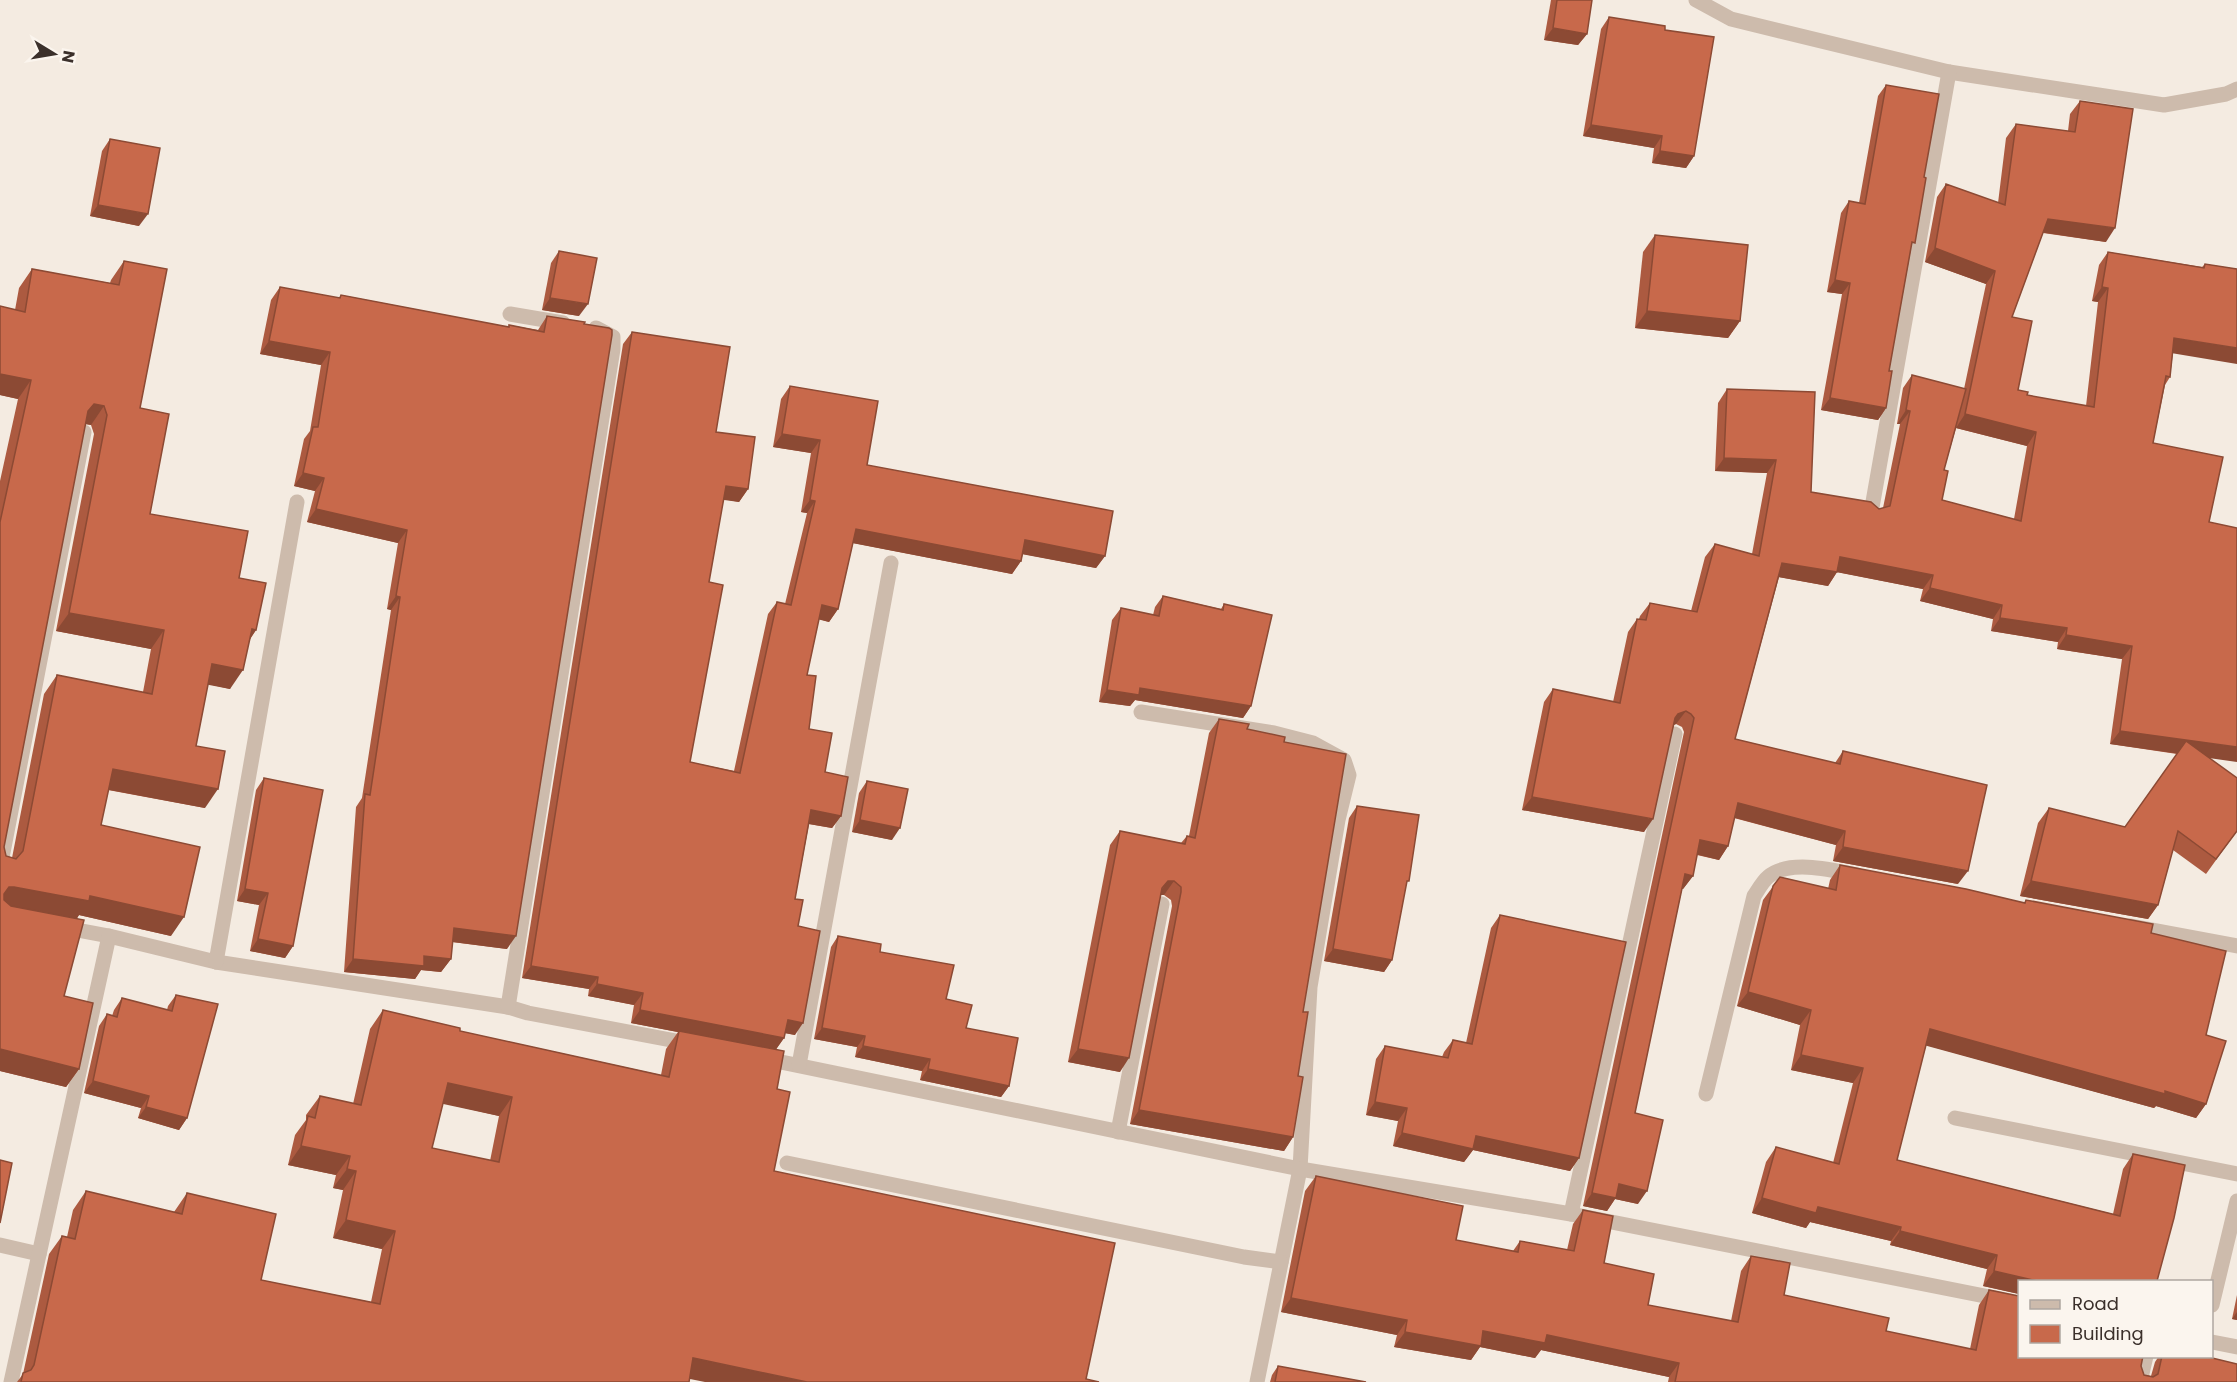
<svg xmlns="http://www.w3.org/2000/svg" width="2237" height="1382" font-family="Poppins,sans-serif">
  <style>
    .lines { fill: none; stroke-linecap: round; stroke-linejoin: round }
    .minor { stroke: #cdbbac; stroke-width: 15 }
    .wall { fill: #ac5a40; fill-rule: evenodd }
    .shaded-wall { fill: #8c4a34 }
    .building { fill: #c8694b; stroke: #8c4a34; stroke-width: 1.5; fill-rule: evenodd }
  </style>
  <rect width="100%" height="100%" fill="#f4ebe1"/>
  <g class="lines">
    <g class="minor">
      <path d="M 1696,0 L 1731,19 L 1949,72 L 2164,105 L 2226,94 L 2237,89"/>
      <path d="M 510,314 L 563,323"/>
      <path d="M 1871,513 L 1949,72"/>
      <path d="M 1141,712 L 1274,733 L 1313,743 L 1344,760 L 1349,775 L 1338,820 L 1310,987 L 1300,1169 L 1257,1382"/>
      <path d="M 0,868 L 84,432"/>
      <path d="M 2131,926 L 2237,946"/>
      <path d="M 61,927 L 109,936 L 216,962 L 508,1007 L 528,1013 L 692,1044"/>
      <path d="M 216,962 L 297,502"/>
      <path d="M 508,1007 L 613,349 L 613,337 L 596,328"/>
      <path d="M 762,1058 L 1300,1169 L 1571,1214 L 2020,1303"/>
      <path d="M 799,1065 L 891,563"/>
      <path d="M 1706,1094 L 1754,896 C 1758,890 1763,881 1768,877 C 1788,859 1833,870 1857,875"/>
      <path d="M 1955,1118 L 2237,1174"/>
      <path d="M 1118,1132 L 1162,904"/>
      <path d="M 787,1163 L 1244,1257 L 1281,1262"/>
      <path d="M 1571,1214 L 1675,734"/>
      <path d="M 0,1245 L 39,1254"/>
      <path d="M 2212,1305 L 2237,1201"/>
      <path d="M 2212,1342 L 2237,1347"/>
      <path d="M 11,1382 L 109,936"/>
      <path d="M 2140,1382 L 2146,1356"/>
    </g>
  </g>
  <g class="wall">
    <path d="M 1551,0 L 1592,0 L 1587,34 L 1578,45 L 1544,40 Z"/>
    <path d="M 1609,17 L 1665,30 L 1694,156 L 1686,168 L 1652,163 L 1654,148 L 1583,136 L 1601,29 Z"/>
    <path d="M 1886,85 L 1911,249 L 1889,371 L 1886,408 L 1878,420 L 1821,410 L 1842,294 L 1827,292 L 1841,213 L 1849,201 L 1859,203 L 1878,96 Z"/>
    <path d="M 2080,101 L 2106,242 L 2043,233 L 2012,317 L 2018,390 L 2027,395 L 2086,406 L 2098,302 L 2092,301 L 2099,265 L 2108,252 L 2202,267 L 2205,264 L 2237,269 L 2173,353 L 2170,377 L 2165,385 L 2153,443 L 2209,522 L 2210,758 L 2237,831 L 2206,874 L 2173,850 L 2158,905 L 2148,919 L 2020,896 L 2038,823 L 2049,808 L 2125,827 L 2177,754 L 2110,744 L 2122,659 L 2057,649 L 2058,642 L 1991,631 L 1993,619 L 1920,601 L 1923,589 L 1837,572 L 1828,586 L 1779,577 L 1735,739 L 1835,763 L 1843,751 L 1958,884 L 1833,861 L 1836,845 L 1734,818 L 1728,846 L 1719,860 L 1697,855 L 1693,876 L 1683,889 L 1682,889 L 1635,1113 L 1638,1204 L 1615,1199 L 1607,1211 L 1583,1206 L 1684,732 L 1682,727 L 1676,724 L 1674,725 L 1644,832 L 1522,810 L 1544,702 L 1553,689 L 1613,702 L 1628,632 L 1637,619 L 1639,619 L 1640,616 L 1650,603 L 1691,611 L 1705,557 L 1715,544 L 1752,554 L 1767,473 L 1715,471 L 1718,403 L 1727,389 L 1811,492 L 1879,509 L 1883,508 L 1900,424 L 1897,424 L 1903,388 L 1912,375 L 1964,389 L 1986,284 L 1925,262 L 1937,197 L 1946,184 L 1998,203 L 2006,138 L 2016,124 L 2068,131 L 2070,114 ZM 1956,428 L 2027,446 L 2014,519 L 1942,500 L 1944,470 Z"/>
    <path d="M 110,139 L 139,226 L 90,216 L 102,151 Z"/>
    <path d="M 1655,235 L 1740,321 L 1728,338 L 1635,328 L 1643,252 Z"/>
    <path d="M 559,251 L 579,316 L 542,310 L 551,263 Z"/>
    <path d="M 124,261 L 150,514 L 239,578 L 256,630 L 249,641 L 230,689 L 208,684 L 196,746 L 205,808 L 108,790 L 101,825 L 171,936 L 79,915 L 77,918 L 64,996 L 79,1069 L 66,1087 L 0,1071 L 0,481 L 18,399 L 0,395 L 0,306 L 15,310 L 19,288 L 32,269 L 110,283 L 111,280 ZM 85,424 L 91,425 L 94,434 L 56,631 L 151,649 L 143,692 L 57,675 L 44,694 L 12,858 L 6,856 L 4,847 Z"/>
    <path d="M 280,287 L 339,298 L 341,295 L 508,327 L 509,325 L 538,330 L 547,316 L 507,949 L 452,942 L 451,959 L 441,972 L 421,970 L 415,979 L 344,972 L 356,807 L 362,798 L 391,610 L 387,609 L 398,543 L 307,522 L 315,491 L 294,486 L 304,439 L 310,431 L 321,365 L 260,354 L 271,300 Z"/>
    <path d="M 632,332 L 716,432 L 748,489 L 739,502 L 723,499 L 709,582 L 690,762 L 734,771 L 768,614 L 777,602 L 785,604 L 807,513 L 801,512 L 811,453 L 773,447 L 781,399 L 790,386 L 867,465 L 1105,556 L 1096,568 L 1023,554 L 1021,561 L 1012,574 L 853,543 L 838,609 L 829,622 L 819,619 L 807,675 L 809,729 L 841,816 L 832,828 L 809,824 L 795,899 L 798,926 L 795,1035 L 785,1033 L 784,1038 L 776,1049 L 689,1382 L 17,1382 L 23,1374 L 49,1254 L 62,1236 L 67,1237 L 73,1210 L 86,1191 L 174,1212 L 187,1193 L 261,1280 L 371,1302 L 382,1249 L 333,1238 L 343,1190 L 333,1188 L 336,1175 L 288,1165 L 295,1135 L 306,1120 L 306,1115 L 320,1096 L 353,1104 L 370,1029 L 383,1010 L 460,1031 L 661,1075 L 666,1049 L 678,1032 L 631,1023 L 634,1005 L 588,996 L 589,989 L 522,978 L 623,344 ZM 443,1103 L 499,1116 L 490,1161 L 432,1148 Z"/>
    <path d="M 1163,596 L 1221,609 L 1224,604 L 1251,706 L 1243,718 L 1135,700 L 1130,706 L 1099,702 L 1112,620 L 1121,608 L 1153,615 L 1155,607 Z"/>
    <path d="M 1219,719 L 1284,742 L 1303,1012 L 1293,1137 L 1284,1151 L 1130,1124 L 1172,906 L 1171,900 L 1164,895 L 1161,895 L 1120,1072 L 1068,1062 L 1110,845 L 1120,831 L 1181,843 L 1187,836 L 1189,836 L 1209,733 Z"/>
    <path d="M 264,778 L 293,946 L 285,958 L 250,951 L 259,905 L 237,901 L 256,790 Z"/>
    <path d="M 867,781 L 892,840 L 852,832 L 859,793 Z"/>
    <path d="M 1357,806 L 1392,960 L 1384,972 L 1324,961 L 1349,818 Z"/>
    <path d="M 1840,865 L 2024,903 L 2026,900 L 2151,933 L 2206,1035 L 2206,1104 L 2196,1118 L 2156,1106 L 2154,1108 L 1926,1045 L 1897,1160 L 2113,1214 L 2123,1169 L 2133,1154 L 2157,1281 L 2019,1281 L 2019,1294 L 1983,1286 L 1987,1269 L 1890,1245 L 1891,1241 L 1810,1222 L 1806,1228 L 1752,1213 L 1766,1162 L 1776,1147 L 1833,1163 L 1853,1083 L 1791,1070 L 1800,1025 L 1737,1006 L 1763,900 L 1780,877 L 1828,889 L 1830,880 Z"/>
    <path d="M 1500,915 L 1579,1158 L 1570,1171 L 1473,1150 L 1464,1162 L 1393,1146 L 1398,1121 L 1366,1115 L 1376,1059 L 1385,1046 L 1442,1057 L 1444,1052 L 1453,1040 L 1466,1043 L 1491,928 Z"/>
    <path d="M 838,936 L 880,952 L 946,999 L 1009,1086 L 1001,1097 L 920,1080 L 922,1071 L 855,1057 L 857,1047 L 814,1039 L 831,947 Z"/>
    <path d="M 176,995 L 187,1118 L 179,1130 L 138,1118 L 141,1108 L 84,1093 L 99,1026 L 107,1014 L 112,1016 L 114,1010 L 122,998 L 167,1010 L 168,1006 Z"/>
    <path d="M 1316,1176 L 1456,1240 L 1513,1251 L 1520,1241 L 1567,1250 L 1573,1224 L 1583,1210 L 1604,1263 L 1648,1305 L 1731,1321 L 1741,1271 L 1751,1256 L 1784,1295 L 1886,1331 L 1970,1349 L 1979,1305 L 1989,1290 L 2141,1366 L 2144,1375 L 2151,1376 L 2155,1362 L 2159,1356 L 2204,1356 L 2237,1382 L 1668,1382 L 1669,1377 L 1541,1350 L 1535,1358 L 1480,1347 L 1471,1360 L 1394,1347 L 1397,1335 L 1281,1312 L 1305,1191 Z"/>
    <path d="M 2237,1295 L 2237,1320 L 2232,1319 Z"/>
    <path d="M 1278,1366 L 1366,1382 L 1270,1382 L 1272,1375 Z"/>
  </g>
  <g class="shaded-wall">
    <path d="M 1553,28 L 1587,34 L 1578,45 L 1544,40 Z"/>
    <path d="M 1591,125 L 1662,136 L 1654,148 L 1583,136 Z"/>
    <path d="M 1660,151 L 1694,156 L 1686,168 L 1652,163 Z"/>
    <path d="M 98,205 L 148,214 L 139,226 L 90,216 Z"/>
    <path d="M 2048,219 L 2115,228 L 2106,242 L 2039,232 Z"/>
    <path d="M 1935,248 L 1995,271 L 1986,284 L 1925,262 Z"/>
    <path d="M 1835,280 L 1850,283 L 1842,294 L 1827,292 Z"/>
    <path d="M 2102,287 L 2108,288 L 2098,302 L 2092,301 Z"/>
    <path d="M 550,298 L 588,304 L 579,316 L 542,310 Z"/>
    <path d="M 1647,311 L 1740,321 L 1728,338 L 1635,328 Z"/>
    <path d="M 2174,338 L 2237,348 L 2237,364 L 2165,352 Z"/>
    <path d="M 269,341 L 330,352 L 321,365 L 260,354 Z"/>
    <path d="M 0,374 L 31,380 L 18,399 L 0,395 Z"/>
    <path d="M 1830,398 L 1886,408 L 1878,420 L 1821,410 Z"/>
    <path d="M 94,404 L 104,406 L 91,425 L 81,423 L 88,411 Z"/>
    <path d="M 1906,410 L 1910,411 L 1900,424 L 1897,424 Z"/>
    <path d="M 1965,414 L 2036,432 L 2027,446 L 1956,428 Z"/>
    <path d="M 782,434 L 820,440 L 811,453 L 773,447 Z"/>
    <path d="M 1724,458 L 1776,460 L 1767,473 L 1715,471 Z"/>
    <path d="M 303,473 L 324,478 L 315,491 L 294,486 Z"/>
    <path d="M 726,486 L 748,489 L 739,502 L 717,499 Z"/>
    <path d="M 810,500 L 815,501 L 807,513 L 801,512 Z"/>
    <path d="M 316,509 L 407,530 L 398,543 L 307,522 Z"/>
    <path d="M 856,529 L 1021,561 L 1012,574 L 847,542 Z"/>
    <path d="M 1025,540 L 1105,556 L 1096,568 L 1016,553 Z"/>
    <path d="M 1840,557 L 1933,575 L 1923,589 L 1831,571 Z"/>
    <path d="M 1782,563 L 1837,572 L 1828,586 L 1773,576 Z"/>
    <path d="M 1930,588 L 2002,605 L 1993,619 L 1920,601 Z"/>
    <path d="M 396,596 L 400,597 L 391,610 L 387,609 Z"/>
    <path d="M 822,605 L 838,609 L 829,622 L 813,618 Z"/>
    <path d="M 69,613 L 164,630 L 151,649 L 56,631 Z"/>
    <path d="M 2000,618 L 2067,628 L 2058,642 L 1991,631 Z"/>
    <path d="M 252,629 L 256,630 L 243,649 Z"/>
    <path d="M 2066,635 L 2132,646 L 2122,659 L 2057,649 Z"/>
    <path d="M 212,664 L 243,670 L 230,689 L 199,683 Z"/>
    <path d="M 1140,688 L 1251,706 L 1243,718 L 1135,700 L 1130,706 L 1099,702 L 1107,690 Z"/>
    <path d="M 1686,711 L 1676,724 L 1668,727 L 1678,714 Z"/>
    <path d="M 2120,731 L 2237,747 L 2237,762 L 2110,744 Z"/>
    <path d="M 113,769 L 218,789 L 205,808 L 99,788 Z"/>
    <path d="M 1532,797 L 1653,819 L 1644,832 L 1522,810 Z"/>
    <path d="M 1738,803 L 1845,831 L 1836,845 L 1728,816 Z"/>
    <path d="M 811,810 L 841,816 L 832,828 L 803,823 Z"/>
    <path d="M 860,820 L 900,828 L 892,840 L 852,832 Z"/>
    <path d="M 1700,840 L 1728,846 L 1719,860 L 1691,853 Z"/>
    <path d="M 1843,847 L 1968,871 L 1958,884 L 1833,861 Z"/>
    <path d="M 1685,874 L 1693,876 L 1683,889 L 1676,888 Z"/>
    <path d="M 1168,881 L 1174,881 L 1164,895 L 1158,895 Z"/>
    <path d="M 2031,881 L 2158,905 L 2148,919 L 2020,896 Z"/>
    <path d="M 9,887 L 14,887 L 90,896 L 184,917 L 171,936 L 79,915 L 76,920 L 1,905 L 0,899 Z"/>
    <path d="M 245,889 L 268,893 L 259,905 L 237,901 Z"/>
    <path d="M 454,928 L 516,936 L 507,949 L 445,941 Z"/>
    <path d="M 258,939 L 293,946 L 285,958 L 250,951 Z"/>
    <path d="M 1333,949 L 1392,960 L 1384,972 L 1324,961 Z"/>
    <path d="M 424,956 L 451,959 L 441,972 L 421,970 L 415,979 L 344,972 L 353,959 Z"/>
    <path d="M 531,966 L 598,977 L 589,989 L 522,978 Z"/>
    <path d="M 597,984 L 643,993 L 634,1005 L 588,996 Z"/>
    <path d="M 1748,992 L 1811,1010 L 1800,1025 L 1737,1006 Z"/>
    <path d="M 640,1010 L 784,1038 L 775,1051 L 631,1023 Z"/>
    <path d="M 788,1020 L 803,1023 L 795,1035 L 779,1032 Z"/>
    <path d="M 822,1028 L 865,1036 L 857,1047 L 814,1039 Z"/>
    <path d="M 1930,1029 L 2165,1091 L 2206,1104 L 2196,1118 L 2156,1106 L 2154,1108 L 1920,1044 Z"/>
    <path d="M 863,1046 L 930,1059 L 922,1071 L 855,1057 Z"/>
    <path d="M 0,1049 L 79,1069 L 66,1087 L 0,1071 Z"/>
    <path d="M 1078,1049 L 1129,1058 L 1120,1072 L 1068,1062 Z"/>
    <path d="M 1801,1055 L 1863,1068 L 1853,1083 L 1791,1070 Z"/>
    <path d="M 928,1069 L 1009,1086 L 1001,1097 L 920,1080 Z"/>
    <path d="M 93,1081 L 149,1096 L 141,1108 L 84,1093 Z"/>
    <path d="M 448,1083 L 512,1097 L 499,1116 L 434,1102 Z"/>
    <path d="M 1375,1102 L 1407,1108 L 1398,1121 L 1366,1115 Z"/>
    <path d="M 146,1107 L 187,1118 L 179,1130 L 138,1118 Z"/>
    <path d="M 1139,1110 L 1293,1137 L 1284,1151 L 1130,1124 Z"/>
    <path d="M 1402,1133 L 1476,1136 L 1579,1158 L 1570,1171 L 1473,1150 L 1464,1162 L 1393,1146 Z"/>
    <path d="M 301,1146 L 350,1156 L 336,1175 L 288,1165 Z"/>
    <path d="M 347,1169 L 356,1171 L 343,1190 L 333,1188 Z"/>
    <path d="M 1619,1184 L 1647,1191 L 1638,1204 L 1615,1199 L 1607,1211 L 1583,1206 L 1592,1193 Z"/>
    <path d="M 1762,1198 L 1818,1207 L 1901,1227 L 1891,1241 L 1810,1222 L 1806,1228 L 1752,1213 Z"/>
    <path d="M 346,1220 L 395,1231 L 382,1249 L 333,1238 Z"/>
    <path d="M 1900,1231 L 1997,1255 L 1987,1269 L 1890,1245 Z"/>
    <path d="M 1994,1271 L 2036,1281 L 2019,1281 L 2019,1294 L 1983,1286 Z"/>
    <path d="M 1291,1298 L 1407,1320 L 1397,1335 L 1281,1312 Z"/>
    <path d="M 2237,1312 L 2237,1320 L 2232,1319 Z"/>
    <path d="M 1483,1331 L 1547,1335 L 1679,1363 L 1669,1377 L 1541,1350 L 1535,1358 L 1480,1347 L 1471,1360 L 1394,1347 L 1405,1332 Z"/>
    <path d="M 693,1358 L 807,1382 L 705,1382 L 680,1377 Z"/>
  </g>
  <g class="building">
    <path d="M 1557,0 L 1592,0 L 1587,34 L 1553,28 Z"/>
    <path d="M 1609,17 L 1665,26 L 1665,30 L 1714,37 L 1694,156 L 1660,151 L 1662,136 L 1591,125 Z"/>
    <path d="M 1886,85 L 1939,94 L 1924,177 L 1926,178 L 1915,243 L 1912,242 L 1889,371 L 1892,371 L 1886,408 L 1830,398 L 1850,283 L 1835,280 L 1849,201 L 1865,204 Z"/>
    <path d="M 2080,101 L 2133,109 L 2115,228 L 2048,219 L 2012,317 L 2032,321 L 2018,390 L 2028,392 L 2027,395 L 2094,407 L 2108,288 L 2102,287 L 2108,252 L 2204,268 L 2205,264 L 2237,269 L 2237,348 L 2174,338 L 2170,377 L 2166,376 L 2153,443 L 2223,457 L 2209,522 L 2237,528 L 2237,747 L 2120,731 L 2132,646 L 2066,635 L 2067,628 L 2000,618 L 2002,605 L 1930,588 L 1933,575 L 1840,557 L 1837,572 L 1782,563 L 1735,739 L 1840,764 L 1843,751 L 1987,785 L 1968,871 L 1843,847 L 1845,831 L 1738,803 L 1728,846 L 1700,840 L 1693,876 L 1685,874 L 1635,1113 L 1663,1120 L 1647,1191 L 1619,1184 L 1616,1198 L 1592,1193 L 1694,718 L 1691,714 L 1686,711 L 1678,714 L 1675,718 L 1653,819 L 1532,797 L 1553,689 L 1620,703 L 1637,619 L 1646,620 L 1650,603 L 1697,612 L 1715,544 L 1759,556 L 1776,460 L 1724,458 L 1727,389 L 1815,392 L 1811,492 L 1871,502 L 1879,509 L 1890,506 L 1910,411 L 1906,410 L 1912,375 L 1966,389 L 1944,470 L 1948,471 L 1942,500 L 2021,521 L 2036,432 L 1965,414 L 1995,271 L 1935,248 L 1946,184 L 2005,205 L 2016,124 L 2075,132 Z"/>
    <path d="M 110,139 L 160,148 L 148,214 L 98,205 Z"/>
    <path d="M 1655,235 L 1748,245 L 1740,321 L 1647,311 Z"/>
    <path d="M 559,251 L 597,258 L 588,304 L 550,298 Z"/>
    <path d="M 124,261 L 167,269 L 140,408 L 169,414 L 150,514 L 248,531 L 239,578 L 266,583 L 256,630 L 252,629 L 243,670 L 212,664 L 196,746 L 225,751 L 218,789 L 113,769 L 101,825 L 200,847 L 184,917 L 90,896 L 89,901 L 14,887 L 9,887 L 4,894 L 4,900 L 11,906 L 84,920 L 64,996 L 93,1003 L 79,1069 L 0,1049 L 0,522 L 31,380 L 0,374 L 0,306 L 25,312 L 32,269 L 119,285 ZM 94,404 L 104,406 L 107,415 L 69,613 L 164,630 L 152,694 L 57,675 L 23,851 L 16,859 L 6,856 L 4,847 L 88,411 Z"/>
    <path d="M 280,287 L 340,298 L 341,295 L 509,327 L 509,325 L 544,332 L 547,316 L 585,322 L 584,324 L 609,328 L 612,330 L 612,335 L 516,936 L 454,928 L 451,959 L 424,956 L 424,966 L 353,959 L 365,794 L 370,795 L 400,597 L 396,596 L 407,530 L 316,509 L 324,478 L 303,473 L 313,427 L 318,427 L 330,352 L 269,341 Z"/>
    <path d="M 632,332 L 730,347 L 716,432 L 755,437 L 748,489 L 726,486 L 709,582 L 723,585 L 690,762 L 740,773 L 777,602 L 791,605 L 815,501 L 810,500 L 820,440 L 782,434 L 790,386 L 878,401 L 867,465 L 1113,511 L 1105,556 L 1025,540 L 1021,561 L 856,529 L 838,609 L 822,605 L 807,675 L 816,676 L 809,729 L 832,733 L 825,772 L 848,777 L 841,816 L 811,810 L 795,899 L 803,900 L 798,926 L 820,931 L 803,1023 L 788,1020 L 784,1038 L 640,1010 L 643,993 L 597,984 L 598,977 L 531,966 Z"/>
    <path d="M 1163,596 L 1223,610 L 1224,604 L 1272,615 L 1251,706 L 1140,688 L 1139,695 L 1107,690 L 1121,608 L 1159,616 Z"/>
    <path d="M 1219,719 L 1249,724 L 1247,729 L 1285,737 L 1284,742 L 1346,754 L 1303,1012 L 1308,1012 L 1298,1076 L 1303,1077 L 1293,1137 L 1139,1110 L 1181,892 L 1181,887 L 1174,881 L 1168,881 L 1162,888 L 1129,1058 L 1078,1049 L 1120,831 L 1185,844 L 1187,836 L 1195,838 Z"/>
    <path d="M 2186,741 L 2237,778 L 2237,831 L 2216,859 L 2178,831 L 2158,905 L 2031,881 L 2049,808 L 2125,827 Z"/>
    <path d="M 264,778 L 323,790 L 293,946 L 258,939 L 268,893 L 245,889 Z"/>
    <path d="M 867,781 L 908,789 L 900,828 L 860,820 Z"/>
    <path d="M 1357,806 L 1419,815 L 1409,881 L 1407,881 L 1392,960 L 1333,949 Z"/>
    <path d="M 1840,865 L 1966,889 L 2025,903 L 2026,900 L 2153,924 L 2151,933 L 2226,951 L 2206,1035 L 2226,1041 L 2206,1104 L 2165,1091 L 2165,1094 L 1930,1029 L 1897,1160 L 2120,1216 L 2133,1154 L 2185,1165 L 2174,1218 L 2157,1281 L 2037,1281 L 1994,1271 L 1997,1255 L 1900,1231 L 1901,1227 L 1818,1207 L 1816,1213 L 1762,1198 L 1776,1147 L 1839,1164 L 1863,1068 L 1801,1055 L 1811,1010 L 1748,992 L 1773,886 L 1780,877 L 1836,890 Z"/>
    <path d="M 1500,915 L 1626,942 L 1579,1158 L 1476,1136 L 1473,1149 L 1402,1133 L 1407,1108 L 1375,1102 L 1385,1046 L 1448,1058 L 1453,1040 L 1472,1044 Z"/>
    <path d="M 838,936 L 881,944 L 880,952 L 954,965 L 946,999 L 972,1005 L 966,1028 L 1018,1038 L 1009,1086 L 928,1069 L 930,1059 L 863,1046 L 865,1036 L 822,1028 Z"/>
    <path d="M 176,995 L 218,1004 L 187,1118 L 146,1107 L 149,1096 L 93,1081 L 107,1014 L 117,1017 L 122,998 L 172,1011 Z"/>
    <path d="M 383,1010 L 460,1028 L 460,1031 L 669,1077 L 679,1031 L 784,1051 L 777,1089 L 790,1092 L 774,1171 L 1115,1243 L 1086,1379 L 1099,1382 L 807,1382 L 693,1358 L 689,1382 L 21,1382 L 23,1373 L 31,1370 L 34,1365 L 62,1236 L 75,1239 L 86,1191 L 182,1214 L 187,1193 L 276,1214 L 261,1280 L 380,1304 L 395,1231 L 346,1220 L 356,1171 L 347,1169 L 350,1156 L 301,1146 L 308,1116 L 315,1118 L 320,1096 L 361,1105 ZM 448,1083 L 512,1097 L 499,1162 L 432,1148 Z"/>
    <path d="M 0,1160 L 12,1163 L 0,1223 Z"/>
    <path d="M 1316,1176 L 1463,1206 L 1456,1240 L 1518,1252 L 1520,1241 L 1574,1251 L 1583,1210 L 1613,1216 L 1604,1263 L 1654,1274 L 1648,1305 L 1738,1322 L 1751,1256 L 1790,1263 L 1784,1295 L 1889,1318 L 1886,1331 L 1976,1350 L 1989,1290 L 2019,1296 L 2019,1356 L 2143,1356 L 2141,1366 L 2144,1375 L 2153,1377 L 2158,1374 L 2162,1356 L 2204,1356 L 2237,1364 L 2237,1382 L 1675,1382 L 1679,1363 L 1547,1335 L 1545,1343 L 1483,1331 L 1481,1346 L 1405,1332 L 1407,1320 L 1291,1298 Z"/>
    <path d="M 1278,1366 L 1366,1382 L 1275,1382 Z"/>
  </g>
  <rect x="2018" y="1280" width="195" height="78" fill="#fbf5ee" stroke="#aea6a0" stroke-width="1.5"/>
  <rect x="2030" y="1300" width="30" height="9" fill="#cdbbac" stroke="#aea6a0" stroke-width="1.5"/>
  <text x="2072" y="1310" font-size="18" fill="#3b302b">Road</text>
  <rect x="2030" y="1325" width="30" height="18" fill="#c8694b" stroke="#aea6a0" stroke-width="1.5"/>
  <text x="2072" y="1340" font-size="18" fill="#3b302b">Building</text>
  <g transform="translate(54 54) rotate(101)" stroke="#fbf5ee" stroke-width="4.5" paint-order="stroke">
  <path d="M0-4.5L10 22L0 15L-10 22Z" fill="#3b302b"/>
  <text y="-9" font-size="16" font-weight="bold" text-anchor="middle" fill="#3b302b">N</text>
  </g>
</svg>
